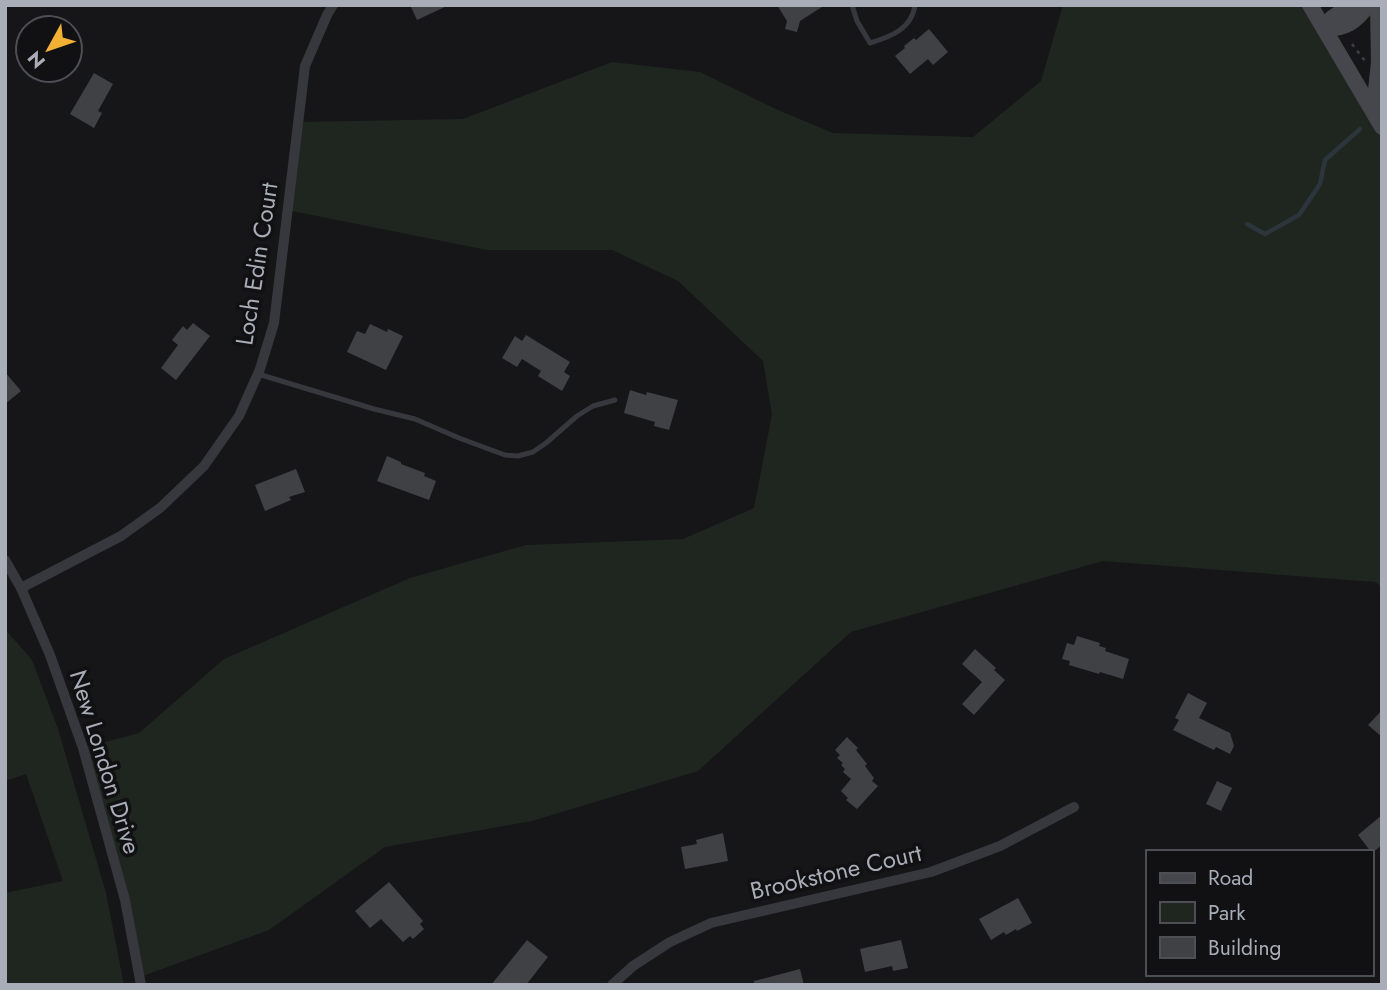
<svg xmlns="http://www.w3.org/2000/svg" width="1387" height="990" font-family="Jost,sans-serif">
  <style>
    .green { fill: #1e261f }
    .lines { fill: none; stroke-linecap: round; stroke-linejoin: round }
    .stream { stroke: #2c353c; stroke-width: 4.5 }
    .building { fill: #404145 }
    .path { stroke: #3d3f44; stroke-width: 2.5; stroke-dasharray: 3.5 5; stroke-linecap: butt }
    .service { stroke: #37383d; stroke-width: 5 }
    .minor { stroke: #37383d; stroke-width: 10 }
    .secondary { stroke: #45474d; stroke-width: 16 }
    .labels { text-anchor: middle; stroke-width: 7; stroke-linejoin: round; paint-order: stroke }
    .street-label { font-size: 24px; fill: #a8adb8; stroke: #111113 }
  </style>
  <rect width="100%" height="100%" fill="#161618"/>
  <g class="green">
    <path d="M 1063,5 L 1310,5 L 1382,127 L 1382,587 L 1375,582 L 1103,561 L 851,632 L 698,771 L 532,821 L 385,847 L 269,930 L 140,977 L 83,748 L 139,733 L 224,659 L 410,578 L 526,545 L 683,539 L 754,508 L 772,414 L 763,361 L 678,281 L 612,250 L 487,250 L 287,210 L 298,122 L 463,119 L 612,62 L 700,72 L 778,110 L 833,133 L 973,137 L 1041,81 Z"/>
    <path d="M 5,629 L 32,660 L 58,729 L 106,893 L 124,985 L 5,985 L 5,893 L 63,881 L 26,774 L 5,781 Z"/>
  </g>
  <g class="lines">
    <path class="stream" d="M 1247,224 L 1265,234 L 1299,215 L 1320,184 L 1325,160 L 1360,129"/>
  </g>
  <g class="building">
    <path d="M 410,5 L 449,5 L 417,20 Z"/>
    <path d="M 777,5 L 825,5 L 800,21 L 797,32 L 785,29 L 787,21 Z"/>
    <path d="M 929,29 L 948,52 L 933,65 L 928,59 L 910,74 L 895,56 L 905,48 L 904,46 L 914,38 L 916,40 Z"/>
    <path d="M 94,73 L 113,84 L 98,111 L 102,113 L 94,128 L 70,114 Z"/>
    <path d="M 193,323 L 210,336 L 176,380 L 161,368 L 178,345 L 172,340 L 183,326 L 187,330 Z"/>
    <path d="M 370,324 L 387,332 L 388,329 L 403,336 L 386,370 L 347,352 L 357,331 L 365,334 Z"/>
    <path d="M 526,335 L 570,362 L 564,372 L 570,376 L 562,391 L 538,376 L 541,371 L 522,359 L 517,367 L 502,358 L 515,336 L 522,341 Z"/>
    <path d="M 5,372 L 21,391 L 5,404 Z"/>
    <path d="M 630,390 L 646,395 L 647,392 L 678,400 L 669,430 L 654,426 L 655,422 L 624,413 Z"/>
    <path d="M 387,456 L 401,462 L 401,464 L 425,473 L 424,476 L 436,481 L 429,500 L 377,481 Z"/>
    <path d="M 296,469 L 305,492 L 289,497 L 291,500 L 265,511 L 255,485 Z"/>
    <path d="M 1077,636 L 1100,643 L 1099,646 L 1106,648 L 1105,651 L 1129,659 L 1123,679 L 1100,672 L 1099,674 L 1069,665 L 1070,661 L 1062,659 L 1067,643 L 1074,645 Z"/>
    <path d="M 975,649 L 996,668 L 994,670 L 1005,680 L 974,715 L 962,704 L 982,682 L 962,664 Z"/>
    <path d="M 1188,693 L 1207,703 L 1199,718 L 1230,733 L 1234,746 L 1230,754 L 1216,747 L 1214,750 L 1173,730 L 1179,720 L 1175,718 Z"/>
    <path d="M 1382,710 L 1382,737 L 1368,725 Z"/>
    <path d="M 847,737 L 858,748 L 856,750 L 867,764 L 865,766 L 874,778 L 872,781 L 878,786 L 857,809 L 846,800 L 848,798 L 841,791 L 851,779 L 843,772 L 845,769 L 841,765 L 843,763 L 837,758 L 840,755 L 835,750 Z"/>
    <path d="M 1217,781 L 1232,788 L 1221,811 L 1206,804 Z"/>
    <path d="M 1382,815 L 1382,845 L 1372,853 L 1358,835 Z"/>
    <path d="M 723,833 L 728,861 L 685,869 L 681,847 L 697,844 L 696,840 Z"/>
    <path d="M 389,882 L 423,921 L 420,924 L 424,929 L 413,939 L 410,936 L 403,942 L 381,919 L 370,928 L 355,911 Z"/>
    <path d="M 1018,898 L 1032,923 L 1017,931 L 1016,929 L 1006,935 L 1004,932 L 991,940 L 979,919 Z"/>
    <path d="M 527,940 L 548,957 L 526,985 L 491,985 Z"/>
    <path d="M 901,940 L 908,968 L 893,971 L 892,966 L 865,972 L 860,949 Z"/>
    <path d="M 800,969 L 804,985 L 754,985 L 754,981 Z"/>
  </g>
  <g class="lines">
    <path class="path" d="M 1352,44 L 1365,61"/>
    <g class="service">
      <path d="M 852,5 L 857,21 L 870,43 C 890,37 912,29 915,5"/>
      <path d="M 258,374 L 374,409 L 415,419 L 459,438 L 505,455 L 518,456 L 533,452 L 546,443 L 577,416 L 593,406 L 615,400"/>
    </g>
    <g class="minor">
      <path d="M 5,560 L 21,588 L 50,655 L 83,748 L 125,900 L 141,985"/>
      <path d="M 21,588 L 121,536 L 160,508 L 204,466 L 239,416 L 260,369 L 274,323 L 305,66 L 327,15 L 333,5"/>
      <path d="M 612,985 L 633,966 L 670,942 L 711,923 L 931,872 L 1000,846 L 1074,807"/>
    </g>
    <g class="secondary">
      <path d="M 1310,5 L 1382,127"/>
      <path d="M 1325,29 C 1345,29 1356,22 1368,5"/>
      <path d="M 1325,29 L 1332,18 L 1351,5"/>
      <path d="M 1377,115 L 1375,99 L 1379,63 L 1378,5"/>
    </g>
  </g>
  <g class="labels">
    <g class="street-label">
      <text transform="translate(257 264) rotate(-81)" y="8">Loch Edin Court</text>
      <text transform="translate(105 762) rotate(73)" y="8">New London Drive</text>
      <text transform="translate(836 872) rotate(-13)" y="8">Brookstone Court</text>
    </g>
  </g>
  <rect width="1387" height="990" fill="none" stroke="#a8adb8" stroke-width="14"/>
  <rect x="1146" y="850" width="228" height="126" fill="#111113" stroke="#4d4f55" stroke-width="2"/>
  <rect x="1160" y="873" width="35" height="10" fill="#45474d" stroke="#4d4f55" stroke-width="2"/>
  <text x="1208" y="885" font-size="21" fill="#a8adb8">Road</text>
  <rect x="1160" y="902" width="35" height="21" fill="#1e261f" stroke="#4d4f55" stroke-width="2"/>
  <text x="1208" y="920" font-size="21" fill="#a8adb8">Park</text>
  <rect x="1160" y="937" width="35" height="21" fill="#404145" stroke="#4d4f55" stroke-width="2"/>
  <text x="1208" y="955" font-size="21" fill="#a8adb8">Building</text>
  <g transform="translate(49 49) rotate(230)"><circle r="33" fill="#111113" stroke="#4d4f55" stroke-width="2"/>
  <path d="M0-5L12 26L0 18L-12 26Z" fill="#f2b134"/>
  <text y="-10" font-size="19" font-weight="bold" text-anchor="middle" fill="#a8adb8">N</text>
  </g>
</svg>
